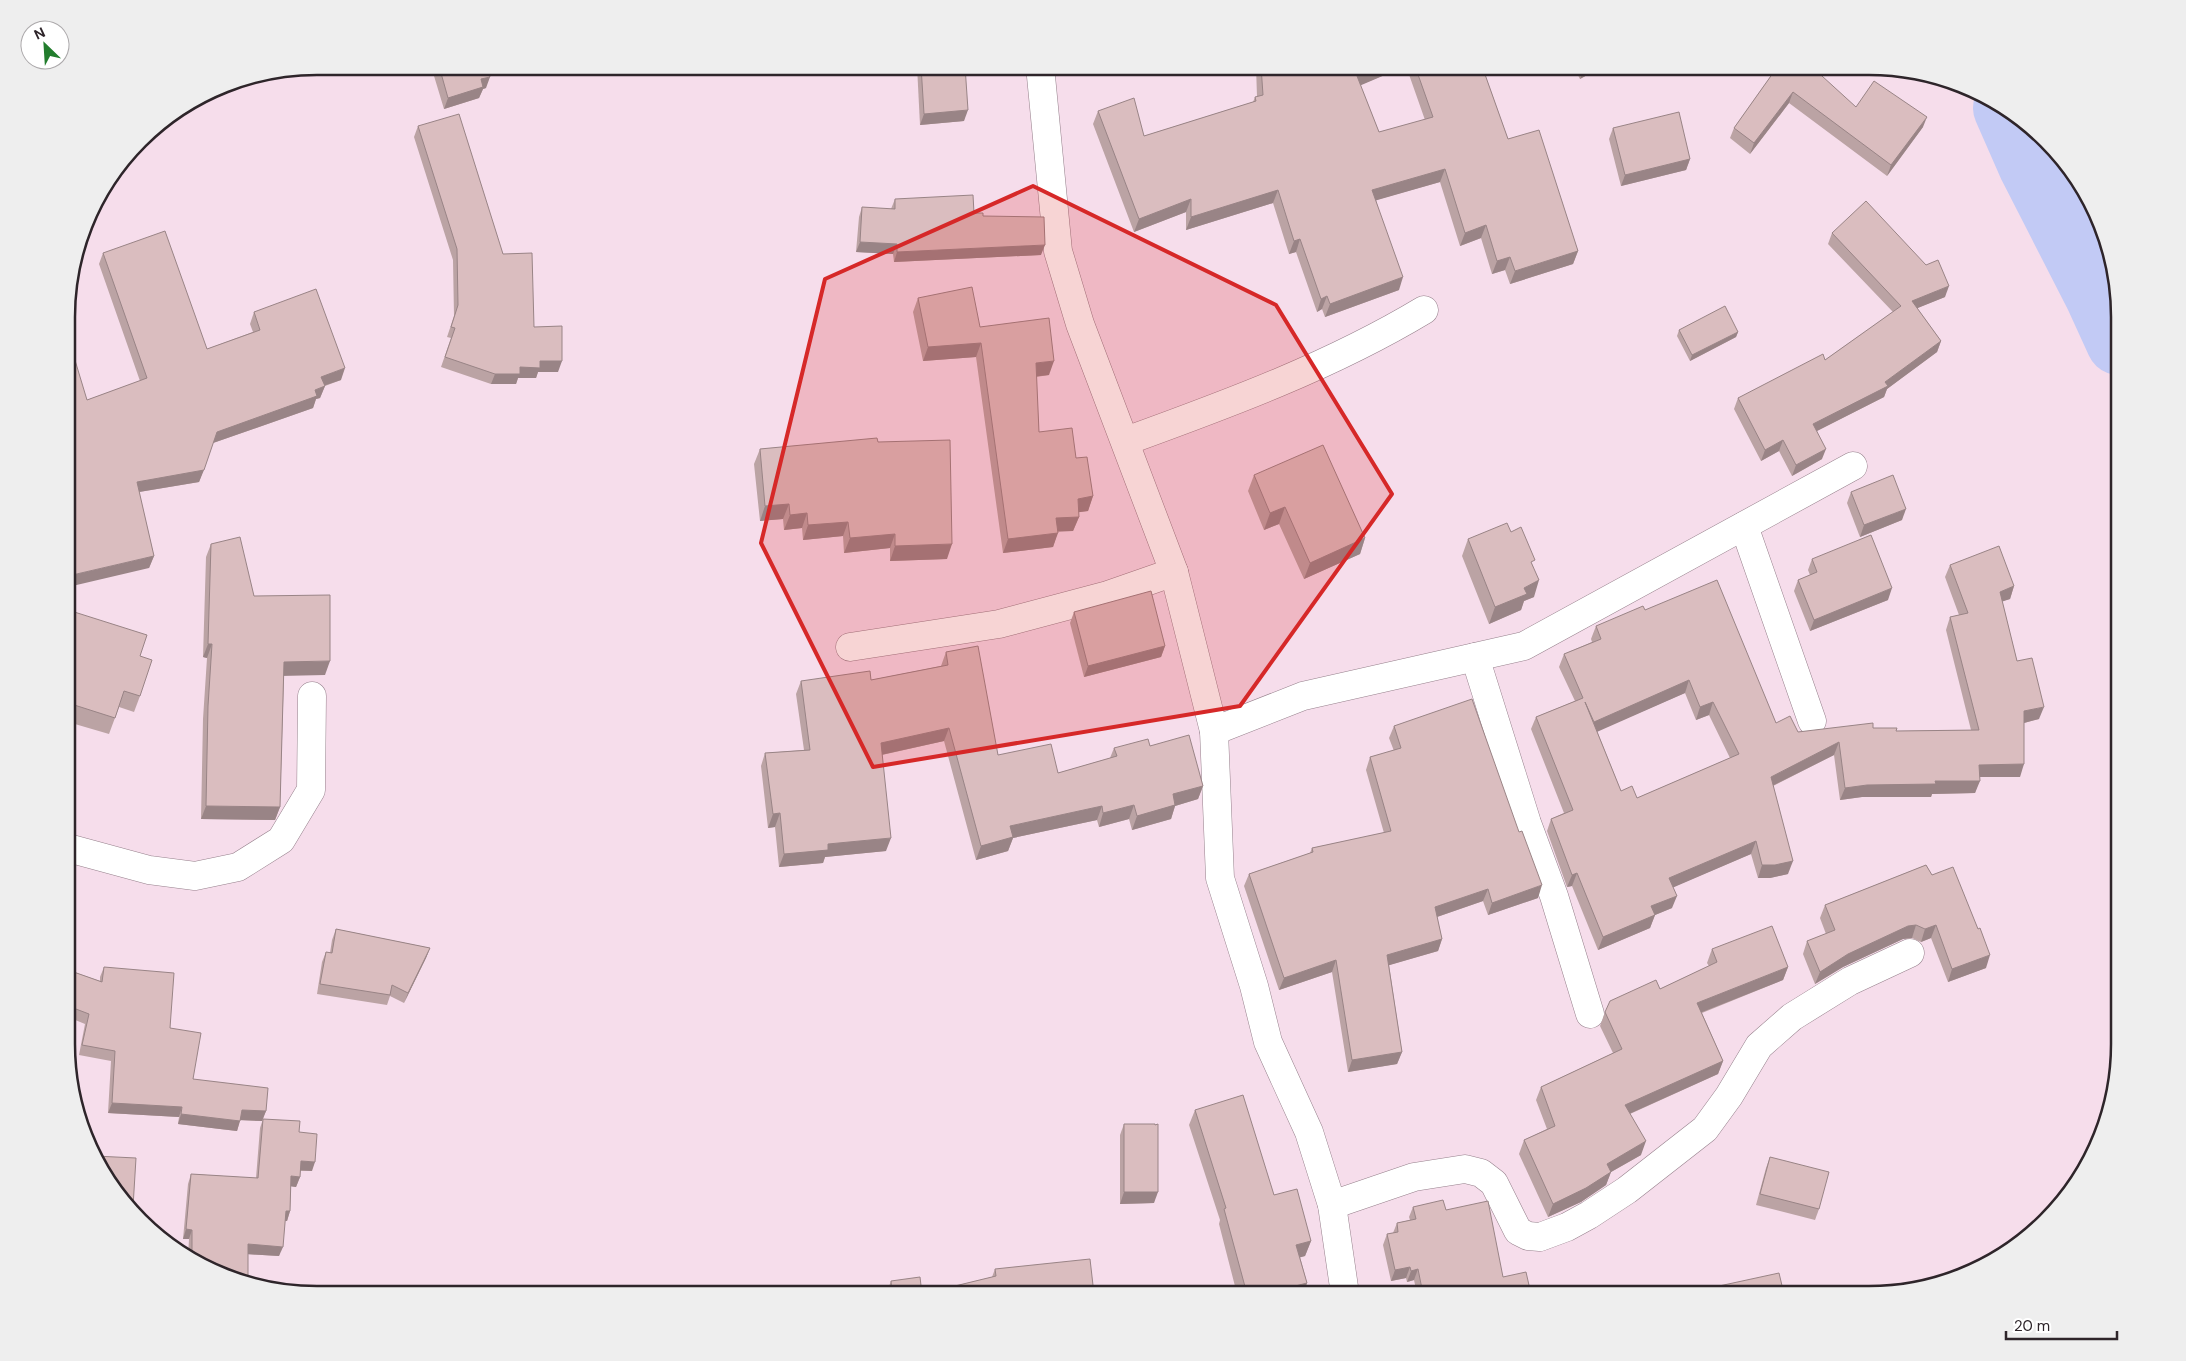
<svg xmlns="http://www.w3.org/2000/svg" width="2186" height="1361" font-family="'DM Sans',sans-serif">
  <style>
    .lines { fill: none; stroke-linecap: round; stroke-linejoin: round }
    .river { stroke: #c2caf5; stroke-width: 66 }
    .street-casing { stroke: #96808c; stroke-width: 29 }
    .street { stroke: #fff; stroke-width: 28 }
    .wall { fill: #bba3a4; fill-rule: evenodd }
    .shaded-wall { fill: #998486 }
    .building { fill: #dabdbf; stroke: #998486; fill-rule: evenodd }
    .marked { fill: #d62828; fill-opacity: 0.2; stroke: #d62828; stroke-width: 4; stroke-linejoin: round }
    .rim { fill: none; stroke: #2e252a; stroke-width: 2.5 }
  </style>
  <rect width="100%" height="100%" fill="#f6ddeb"/>
  <g class="lines">
    <path class="river" d="M 2006,108 L 2031,165 L 2098,296 L 2119,342"/>
    <g class="street-casing">
      <g id="street">
        <path d="M 1040,66 L 1058,251 L 1080,324 L 1174,572 L 1214,731 L 1220,878 L 1254,986 L 1268,1042 L 1309,1132 L 1332,1205 L 1345,1294"/>
        <path d="M 1126,441 C 1228,404 1331,366 1424,310"/>
        <path d="M 1744,526 L 1812,721"/>
        <path d="M 850,647 L 999,624 L 1108,595 L 1174,572"/>
        <path d="M 1475,657 L 1527,823 L 1554,896 L 1590,1014"/>
        <path d="M 1214,731 L 1303,696 L 1524,646 L 1853,466"/>
        <path d="M 68,848 L 149,870 L 195,876 L 238,867 L 281,840 L 311,790 L 312,696"/>
        <path d="M 1332,1205 L 1414,1177 L 1465,1169 L 1481,1173 L 1494,1183 L 1518,1231 L 1528,1236 L 1540,1237 L 1567,1227 L 1589,1215 L 1627,1190 L 1705,1129 L 1729,1096 L 1759,1046 L 1792,1017 L 1850,981 L 1910,953"/>
      </g>
    </g>
    <use href="#street" class="street"/>
  </g>
  <g class="wall">
    <path d="M 431,66 L 487,66 L 486,88 L 483,89 L 479,98 L 444,109 Z"/>
    <path d="M 917,66 L 965,66 L 964,121 L 920,125 Z"/>
    <path d="M 1256,66 L 1482,66 L 1508,139 L 1578,251 L 1573,264 L 1510,284 L 1505,270 L 1492,274 L 1481,238 L 1460,246 L 1440,182 L 1376,200 L 1399,290 L 1325,317 L 1322,309 L 1317,312 L 1296,252 L 1289,254 L 1273,203 L 1186,230 L 1186,212 L 1134,232 L 1093,124 L 1098,111 L 1144,136 L 1253,102 L 1255,97 L 1257,97 ZM 1406,66 L 1425,120 L 1379,132 L 1360,85 Z"/>
    <path d="M 1573,66 L 1603,66 L 1580,79 Z"/>
    <path d="M 1778,66 L 1856,107 L 1923,127 L 1887,176 L 1789,103 L 1750,154 L 1730,138 L 1734,128 Z"/>
    <path d="M 418,126 L 503,254 L 534,327 L 558,372 L 538,372 L 536,378 L 518,378 L 516,384 L 491,384 L 441,367 L 451,338 L 447,337 L 454,316 L 453,260 L 414,137 Z"/>
    <path d="M 1613,128 L 1690,159 L 1686,170 L 1621,186 L 1609,139 Z"/>
    <path d="M 895,199 L 974,213 L 983,216 L 1041,255 L 894,262 L 893,254 L 856,252 L 859,217 L 862,207 L 891,209 Z"/>
    <path d="M 1832,233 L 1945,297 L 1917,308 L 1941,341 L 1937,352 L 1887,389 L 1884,397 L 1817,431 L 1822,459 L 1792,476 L 1779,451 L 1761,461 L 1734,409 L 1738,398 L 1825,360 L 1893,312 L 1828,244 Z"/>
    <path d="M 103,253 L 207,349 L 253,332 L 250,324 L 254,312 L 341,380 L 325,386 L 320,398 L 316,399 L 313,408 L 213,443 L 199,482 L 139,492 L 154,556 L 149,568 L 87,400 L 140,381 L 99,264 Z"/>
    <path d="M 918,298 L 980,327 L 1049,375 L 1036,377 L 1039,432 L 1076,458 L 1093,496 L 1088,511 L 1078,512 L 1079,517 L 1073,531 L 1058,531 L 1053,547 L 1003,553 L 976,357 L 923,361 L 913,312 Z"/>
    <path d="M 1679,330 L 1738,332 L 1736,337 L 1690,361 L 1677,336 Z"/>
    <path d="M 878,442 L 947,559 L 890,561 L 890,548 L 844,553 L 843,536 L 803,540 L 802,528 L 784,530 L 783,519 L 760,521 L 754,464 L 760,449 Z"/>
    <path d="M 1254,475 L 1365,538 L 1360,554 L 1304,579 L 1279,524 L 1264,530 L 1248,491 Z"/>
    <path d="M 1851,492 L 1902,520 L 1860,537 L 1847,503 Z"/>
    <path d="M 1511,532 L 1533,566 L 1534,597 L 1524,601 L 1521,610 L 1489,624 L 1462,556 L 1468,539 Z"/>
    <path d="M 211,544 L 254,596 L 325,675 L 284,675 L 280,807 L 275,820 L 201,819 L 203,719 L 207,658 L 203,657 L 206,557 Z"/>
    <path d="M 1812,559 L 1888,600 L 1810,631 L 1794,591 L 1798,580 L 1810,575 L 1808,570 Z"/>
    <path d="M 1950,565 L 2014,586 L 2010,599 L 2002,601 L 2017,661 L 2039,719 L 2024,723 L 2020,777 L 1980,777 L 1975,793 L 1932,794 L 1931,797 L 1862,797 L 1840,800 L 1834,755 L 1773,786 L 1788,874 L 1770,878 L 1758,878 L 1751,854 L 1673,887 L 1672,908 L 1655,915 L 1650,928 L 1598,950 L 1572,886 L 1567,887 L 1547,831 L 1551,819 L 1564,813 L 1531,729 L 1536,717 L 1575,701 L 1559,667 L 1564,654 L 1592,642 L 1591,639 L 1596,626 L 1645,610 L 1776,723 L 1798,732 L 1873,728 L 1896,731 L 1971,730 L 1946,630 L 1950,617 L 1959,615 L 1945,577 ZM 1685,693 L 1696,720 L 1709,715 L 1730,758 L 1637,798 L 1621,791 L 1597,731 Z"/>
    <path d="M 68,610 L 140,656 L 140,696 L 134,712 L 119,707 L 109,734 L 68,722 Z"/>
    <path d="M 1074,612 L 1165,646 L 1161,657 L 1084,677 L 1070,623 Z"/>
    <path d="M 946,652 L 998,755 L 1058,773 L 1110,758 L 1114,748 L 1150,746 L 1203,786 L 1198,799 L 1175,806 L 1171,819 L 1132,830 L 1129,819 L 1099,827 L 1097,820 L 1013,838 L 1008,851 L 976,860 L 944,741 L 882,755 L 886,851 L 825,857 L 823,863 L 779,867 L 775,827 L 768,828 L 761,766 L 765,753 L 804,750 L 796,694 L 801,681 L 871,680 L 941,666 Z"/>
    <path d="M 1394,726 L 1538,898 L 1488,915 L 1483,901 L 1437,917 L 1442,939 L 1438,951 L 1389,965 L 1402,1052 L 1397,1064 L 1348,1072 L 1332,972 L 1279,990 L 1244,886 L 1249,874 L 1310,853 L 1312,848 L 1384,833 L 1366,770 L 1370,757 L 1394,751 L 1389,738 Z"/>
    <path d="M 1926,865 L 1986,968 L 1948,982 L 1931,938 L 1921,942 L 1912,938 L 1903,939 L 1843,967 L 1815,984 L 1803,954 L 1807,941 L 1826,934 L 1820,918 L 1825,905 Z"/>
    <path d="M 336,929 L 430,948 L 426,958 L 404,1003 L 390,996 L 387,1005 L 317,994 L 322,962 L 326,952 L 330,953 L 332,940 Z"/>
    <path d="M 1712,949 L 1788,967 L 1783,980 L 1702,1013 L 1723,1061 L 1718,1074 L 1630,1114 L 1641,1155 L 1611,1172 L 1606,1185 L 1581,1202 L 1548,1217 L 1519,1154 L 1524,1140 L 1547,1129 L 1536,1100 L 1541,1087 L 1613,1053 L 1600,1026 L 1605,1012 L 1660,989 L 1709,966 L 1707,963 Z"/>
    <path d="M 104,967 L 170,1028 L 193,1079 L 266,1111 L 262,1121 L 240,1120 L 237,1131 L 178,1124 L 179,1117 L 108,1113 L 111,1061 L 79,1055 L 85,1024 L 68,1017 L 68,970 L 100,981 L 100,977 Z"/>
    <path d="M 1195,1110 L 1274,1195 L 1311,1241 L 1305,1256 L 1300,1257 L 1307,1283 L 1303,1294 L 1237,1294 L 1219,1224 L 1220,1220 L 1189,1125 Z"/>
    <path d="M 263,1119 L 299,1132 L 312,1171 L 300,1171 L 300,1177 L 296,1187 L 291,1186 L 290,1211 L 287,1221 L 285,1221 L 279,1256 L 248,1254 L 248,1284 L 188,1257 L 189,1239 L 183,1239 L 188,1184 L 191,1174 L 256,1178 L 260,1128 Z"/>
    <path d="M 1124,1124 L 1154,1203 L 1120,1204 L 1120,1135 Z"/>
    <path d="M 1770,1157 L 1819,1209 L 1815,1220 L 1756,1205 L 1766,1168 Z"/>
    <path d="M 1413,1207 L 1446,1210 L 1503,1277 L 1531,1294 L 1417,1294 L 1414,1280 L 1407,1282 L 1406,1278 L 1391,1281 L 1383,1245 L 1387,1234 L 1393,1233 L 1397,1223 L 1410,1220 L 1409,1217 Z"/>
    <path d="M 995,1269 L 1094,1294 L 887,1295 L 887,1292 L 891,1281 L 922,1294 L 992,1277 Z"/>
  </g>
  <g class="shaded-wall">
    <path d="M 1380,66 L 1406,66 L 1352,89 L 1357,76 Z"/>
    <path d="M 1586,66 L 1603,66 L 1580,79 L 1584,68 Z"/>
    <path d="M 490,77 L 486,88 L 483,89 L 479,98 L 444,109 L 448,98 L 481,79 Z"/>
    <path d="M 1793,92 L 1789,103 L 1750,154 L 1754,143 Z"/>
    <path d="M 968,110 L 964,121 L 920,125 L 924,114 Z"/>
    <path d="M 1927,117 L 1923,127 L 1887,176 L 1891,165 Z"/>
    <path d="M 1690,159 L 1686,170 L 1621,186 L 1625,175 Z"/>
    <path d="M 1445,169 L 1440,182 L 1367,203 L 1372,190 Z"/>
    <path d="M 1278,190 L 1273,203 L 1186,230 L 1191,217 Z"/>
    <path d="M 1191,199 L 1186,212 L 1134,232 L 1139,219 Z"/>
    <path d="M 1486,225 L 1481,238 L 1460,246 L 1465,233 Z"/>
    <path d="M 1300,239 L 1296,252 L 1289,254 L 1294,241 Z"/>
    <path d="M 860,242 L 897,244 L 893,254 L 856,252 Z"/>
    <path d="M 1045,245 L 1041,255 L 894,262 L 897,252 Z"/>
    <path d="M 1578,251 L 1573,264 L 1510,284 L 1515,271 Z"/>
    <path d="M 1510,257 L 1505,270 L 1492,274 L 1497,261 Z"/>
    <path d="M 1403,277 L 1399,290 L 1325,317 L 1330,304 Z"/>
    <path d="M 1949,286 L 1945,297 L 1908,312 L 1912,301 Z"/>
    <path d="M 1327,296 L 1322,309 L 1317,312 L 1321,299 Z"/>
    <path d="M 1738,332 L 1736,337 L 1690,361 L 1692,355 Z"/>
    <path d="M 1941,341 L 1937,352 L 1887,389 L 1884,397 L 1809,435 L 1813,424 L 1885,382 Z"/>
    <path d="M 981,343 L 976,357 L 923,361 L 928,347 Z"/>
    <path d="M 540,361 L 562,361 L 558,372 L 538,372 L 536,378 L 518,378 L 516,384 L 491,384 L 495,374 L 520,367 Z"/>
    <path d="M 1054,361 L 1049,375 L 1031,377 L 1036,363 Z"/>
    <path d="M 345,368 L 341,380 L 317,388 L 321,377 Z"/>
    <path d="M 325,386 L 320,398 L 316,399 L 313,408 L 213,443 L 217,432 Z"/>
    <path d="M 1783,440 L 1779,451 L 1761,461 L 1765,450 Z"/>
    <path d="M 1826,449 L 1822,459 L 1792,476 L 1796,465 Z"/>
    <path d="M 204,470 L 199,482 L 133,493 L 137,482 Z"/>
    <path d="M 1093,496 L 1088,511 L 1073,513 L 1078,499 Z"/>
    <path d="M 789,504 L 783,519 L 760,521 L 765,506 Z"/>
    <path d="M 1285,507 L 1279,524 L 1264,530 L 1270,513 Z"/>
    <path d="M 1906,509 L 1902,520 L 1860,537 L 1864,525 Z"/>
    <path d="M 807,513 L 802,528 L 784,530 L 790,515 Z"/>
    <path d="M 1079,517 L 1073,531 L 1051,532 L 1056,518 Z"/>
    <path d="M 848,522 L 843,536 L 803,540 L 808,525 Z"/>
    <path d="M 1058,533 L 1053,547 L 1003,553 L 1008,539 Z"/>
    <path d="M 895,534 L 890,548 L 844,553 L 850,538 Z"/>
    <path d="M 1365,538 L 1360,554 L 1304,579 L 1310,563 Z"/>
    <path d="M 952,544 L 947,559 L 890,561 L 895,546 Z"/>
    <path d="M 154,556 L 149,568 L 68,587 L 68,576 Z"/>
    <path d="M 1539,580 L 1534,597 L 1524,601 L 1521,610 L 1489,624 L 1495,607 L 1524,588 Z"/>
    <path d="M 2014,586 L 2010,599 L 1995,604 L 2000,592 Z"/>
    <path d="M 1892,588 L 1888,600 L 1810,631 L 1814,620 Z"/>
    <path d="M 208,644 L 212,644 L 207,658 L 203,657 Z"/>
    <path d="M 1165,646 L 1161,657 L 1084,677 L 1088,666 Z"/>
    <path d="M 330,661 L 325,675 L 280,676 L 284,662 Z"/>
    <path d="M 1689,680 L 1685,693 L 1590,735 L 1594,722 Z"/>
    <path d="M 1713,702 L 1709,715 L 1696,720 L 1700,707 Z"/>
    <path d="M 2044,707 L 2039,719 L 2020,724 L 2024,711 Z"/>
    <path d="M 949,728 L 944,741 L 876,756 L 881,743 Z"/>
    <path d="M 1839,742 L 1834,755 L 1766,789 L 1771,777 Z"/>
    <path d="M 2024,764 L 2020,777 L 1975,777 L 1979,765 Z"/>
    <path d="M 1935,781 L 1980,781 L 1975,793 L 1932,794 L 1931,797 L 1862,797 L 1840,800 L 1845,788 L 1867,785 Z"/>
    <path d="M 1203,786 L 1198,799 L 1175,806 L 1171,819 L 1132,830 L 1137,816 L 1173,794 Z"/>
    <path d="M 1134,805 L 1129,819 L 1099,827 L 1103,813 Z"/>
    <path d="M 206,806 L 280,807 L 275,820 L 201,819 Z"/>
    <path d="M 1102,806 L 1097,820 L 1013,838 L 1008,851 L 976,860 L 981,846 L 1010,826 Z"/>
    <path d="M 780,813 L 775,827 L 768,828 L 773,814 Z"/>
    <path d="M 891,838 L 886,851 L 825,857 L 823,863 L 779,867 L 784,854 L 828,844 Z"/>
    <path d="M 1756,841 L 1751,854 L 1665,891 L 1669,878 Z"/>
    <path d="M 1793,861 L 1788,874 L 1770,878 L 1758,878 L 1762,865 Z"/>
    <path d="M 1577,873 L 1572,886 L 1567,887 L 1572,875 Z"/>
    <path d="M 1542,885 L 1538,898 L 1488,915 L 1492,903 Z"/>
    <path d="M 1488,889 L 1483,901 L 1431,919 L 1435,907 Z"/>
    <path d="M 1677,896 L 1672,908 L 1655,915 L 1650,928 L 1598,950 L 1603,937 L 1651,906 Z"/>
    <path d="M 1916,925 L 1912,938 L 1903,939 L 1843,967 L 1815,984 L 1820,972 L 1848,954 L 1908,926 Z"/>
    <path d="M 1936,925 L 1931,938 L 1921,942 L 1925,929 Z"/>
    <path d="M 1442,939 L 1438,951 L 1383,967 L 1387,955 Z"/>
    <path d="M 430,948 L 426,958 L 404,1003 L 408,993 Z"/>
    <path d="M 1990,955 L 1986,968 L 1948,982 L 1952,969 Z"/>
    <path d="M 1336,960 L 1332,972 L 1279,990 L 1284,978 Z"/>
    <path d="M 1788,967 L 1783,980 L 1692,1016 L 1697,1003 Z"/>
    <path d="M 1402,1052 L 1397,1064 L 1348,1072 L 1352,1060 Z"/>
    <path d="M 1723,1061 L 1718,1074 L 1620,1118 L 1625,1105 Z"/>
    <path d="M 112,1103 L 182,1107 L 179,1117 L 108,1113 Z"/>
    <path d="M 242,1110 L 266,1111 L 262,1121 L 238,1120 Z"/>
    <path d="M 181,1114 L 240,1121 L 237,1131 L 178,1124 Z"/>
    <path d="M 1646,1141 L 1641,1155 L 1611,1172 L 1606,1185 L 1581,1202 L 1548,1217 L 1553,1204 L 1607,1164 Z"/>
    <path d="M 301,1161 L 315,1162 L 312,1171 L 298,1170 Z"/>
    <path d="M 291,1176 L 300,1177 L 296,1187 L 288,1186 Z"/>
    <path d="M 1124,1192 L 1158,1192 L 1154,1203 L 1120,1204 Z"/>
    <path d="M 286,1211 L 290,1211 L 287,1221 L 282,1221 Z"/>
    <path d="M 186,1229 L 192,1230 L 189,1239 L 183,1239 Z"/>
    <path d="M 1311,1241 L 1305,1256 L 1291,1260 L 1296,1245 Z"/>
    <path d="M 248,1244 L 283,1247 L 279,1256 L 245,1254 Z"/>
    <path d="M 1410,1267 L 1406,1278 L 1391,1281 L 1395,1270 Z"/>
    <path d="M 1418,1269 L 1414,1280 L 1407,1282 L 1411,1271 Z"/>
    <path d="M 1307,1283 L 1303,1294 L 1264,1294 Z"/>
  </g>
  <g class="building">
    <path d="M 439,66 L 487,66 L 490,77 L 481,79 L 483,87 L 448,98 Z"/>
    <path d="M 921,66 L 965,66 L 968,110 L 924,114 Z"/>
    <path d="M 1261,66 L 1380,66 L 1357,76 L 1379,132 L 1433,117 L 1415,66 L 1482,66 L 1508,139 L 1539,130 L 1578,251 L 1515,271 L 1510,257 L 1497,261 L 1486,225 L 1465,233 L 1445,169 L 1372,190 L 1403,277 L 1330,304 L 1327,296 L 1321,299 L 1300,239 L 1294,241 L 1278,190 L 1191,217 L 1191,199 L 1139,219 L 1098,111 L 1134,98 L 1144,136 L 1256,101 L 1255,97 L 1263,95 Z"/>
    <path d="M 1778,66 L 1811,66 L 1856,107 L 1874,81 L 1927,117 L 1891,165 L 1793,92 L 1754,143 L 1734,128 Z"/>
    <path d="M 1679,112 L 1690,159 L 1625,175 L 1613,128 Z"/>
    <path d="M 459,114 L 503,254 L 532,253 L 534,327 L 562,326 L 562,361 L 540,361 L 540,368 L 520,367 L 520,374 L 495,374 L 445,357 L 455,328 L 451,327 L 458,305 L 457,249 L 418,126 Z"/>
    <path d="M 973,195 L 974,213 L 983,213 L 983,216 L 1044,217 L 1045,245 L 897,252 L 897,244 L 860,242 L 862,207 L 895,209 L 895,199 Z"/>
    <path d="M 1866,201 L 1926,265 L 1938,260 L 1949,286 L 1912,301 L 1941,341 L 1885,382 L 1888,386 L 1813,424 L 1826,449 L 1796,465 L 1783,440 L 1765,450 L 1738,398 L 1823,354 L 1825,360 L 1901,306 L 1832,233 Z"/>
    <path d="M 165,231 L 207,349 L 260,330 L 254,312 L 316,289 L 345,368 L 321,377 L 325,386 L 315,390 L 317,396 L 217,432 L 204,470 L 137,482 L 154,556 L 68,576 L 68,337 L 87,400 L 147,378 L 103,253 Z"/>
    <path d="M 972,287 L 980,327 L 1049,318 L 1054,361 L 1036,363 L 1039,432 L 1072,428 L 1076,458 L 1087,457 L 1093,496 L 1078,499 L 1079,517 L 1056,518 L 1058,533 L 1008,539 L 981,343 L 928,347 L 918,298 Z"/>
    <path d="M 1725,306 L 1738,332 L 1692,355 L 1679,330 Z"/>
    <path d="M 877,438 L 878,442 L 950,440 L 952,544 L 895,546 L 895,534 L 850,538 L 848,522 L 808,525 L 807,513 L 790,515 L 789,504 L 765,506 L 760,449 Z"/>
    <path d="M 1323,445 L 1365,538 L 1310,563 L 1285,507 L 1270,513 L 1254,475 Z"/>
    <path d="M 1893,475 L 1906,509 L 1864,525 L 1851,492 Z"/>
    <path d="M 1507,523 L 1511,532 L 1521,527 L 1535,560 L 1531,562 L 1539,580 L 1524,588 L 1527,594 L 1495,607 L 1468,539 Z"/>
    <path d="M 1871,535 L 1892,588 L 1814,620 L 1798,580 L 1817,572 L 1812,559 Z"/>
    <path d="M 240,537 L 254,596 L 330,595 L 330,661 L 284,662 L 280,807 L 206,806 L 208,706 L 212,644 L 208,644 L 211,544 Z"/>
    <path d="M 1999,546 L 2014,586 L 2000,592 L 2017,661 L 2032,658 L 2044,707 L 2024,711 L 2024,764 L 1979,765 L 1980,781 L 1935,781 L 1936,784 L 1867,785 L 1845,788 L 1839,742 L 1771,777 L 1793,861 L 1775,865 L 1762,865 L 1756,841 L 1669,878 L 1677,896 L 1651,906 L 1655,915 L 1603,937 L 1577,873 L 1572,875 L 1551,819 L 1573,810 L 1536,717 L 1583,698 L 1564,654 L 1601,639 L 1596,626 L 1643,606 L 1645,610 L 1717,580 L 1776,723 L 1790,716 L 1798,732 L 1873,723 L 1873,728 L 1897,728 L 1896,731 L 1979,730 L 1950,617 L 1968,613 L 1950,565 ZM 1689,680 L 1700,707 L 1713,702 L 1739,754 L 1637,798 L 1632,786 L 1621,791 L 1585,702 L 1594,722 Z"/>
    <path d="M 1151,591 L 1165,646 L 1088,666 L 1074,612 Z"/>
    <path d="M 68,610 L 147,635 L 140,656 L 152,660 L 140,696 L 124,691 L 115,718 L 68,703 L 68,687 L 71,680 L 68,680 Z"/>
    <path d="M 978,646 L 998,755 L 1051,744 L 1058,773 L 1117,756 L 1114,748 L 1148,739 L 1150,746 L 1189,735 L 1203,786 L 1173,794 L 1175,805 L 1137,816 L 1134,805 L 1103,813 L 1102,806 L 1010,826 L 1013,837 L 981,846 L 949,728 L 881,743 L 891,838 L 828,844 L 828,850 L 784,854 L 780,813 L 773,814 L 765,753 L 810,750 L 801,681 L 870,671 L 871,680 L 948,665 L 946,652 Z"/>
    <path d="M 1472,699 L 1519,832 L 1522,831 L 1542,885 L 1492,903 L 1488,889 L 1435,907 L 1442,939 L 1387,955 L 1402,1052 L 1352,1060 L 1336,960 L 1284,978 L 1249,874 L 1313,852 L 1312,848 L 1391,831 L 1370,757 L 1401,748 L 1394,726 Z"/>
    <path d="M 1926,865 L 1932,875 L 1953,867 L 1978,929 L 1980,928 L 1990,955 L 1952,969 L 1936,925 L 1925,929 L 1916,925 L 1908,926 L 1848,954 L 1820,972 L 1807,941 L 1835,930 L 1825,905 Z"/>
    <path d="M 1772,926 L 1788,967 L 1697,1003 L 1723,1061 L 1625,1105 L 1646,1141 L 1607,1164 L 1611,1172 L 1586,1188 L 1553,1204 L 1524,1140 L 1555,1126 L 1541,1087 L 1622,1049 L 1605,1012 L 1610,1001 L 1656,980 L 1660,989 L 1717,962 L 1712,949 Z"/>
    <path d="M 336,929 L 430,948 L 408,993 L 392,985 L 390,995 L 320,984 L 326,952 L 332,953 Z"/>
    <path d="M 104,967 L 174,973 L 170,1028 L 201,1033 L 193,1079 L 268,1088 L 266,1111 L 242,1110 L 240,1121 L 181,1114 L 182,1107 L 112,1103 L 115,1051 L 82,1045 L 89,1014 L 68,1006 L 68,970 L 102,982 Z"/>
    <path d="M 1243,1095 L 1274,1195 L 1297,1189 L 1311,1241 L 1296,1245 L 1307,1283 L 1264,1294 L 1247,1294 L 1224,1209 L 1226,1208 L 1195,1110 Z"/>
    <path d="M 263,1119 L 300,1121 L 299,1132 L 317,1134 L 315,1162 L 301,1161 L 300,1177 L 291,1176 L 290,1211 L 286,1211 L 283,1247 L 248,1244 L 248,1284 L 192,1259 L 192,1230 L 186,1229 L 191,1174 L 258,1178 Z"/>
    <path d="M 1124,1124 L 1155,1124 L 1155,1125 L 1158,1124 L 1158,1192 L 1124,1192 Z"/>
    <path d="M 95,1156 L 136,1158 L 133,1207 L 108,1183 Z"/>
    <path d="M 1770,1157 L 1829,1172 L 1819,1209 L 1760,1194 Z"/>
    <path d="M 1443,1200 L 1446,1210 L 1488,1201 L 1503,1277 L 1526,1272 L 1531,1294 L 1423,1294 L 1418,1269 L 1411,1271 L 1410,1267 L 1395,1270 L 1387,1234 L 1398,1232 L 1397,1223 L 1416,1219 L 1413,1207 Z"/>
    <path d="M 1090,1259 L 1094,1294 L 892,1295 L 891,1281 L 920,1277 L 922,1294 L 996,1276 L 995,1269 Z"/>
    <path d="M 1779,1273 L 1784,1294 L 1696,1294 L 1696,1291 Z"/>
  </g>
  <path class="marked" d="M 1033,186 L 1276,305 L 1392,494 L 1240,706 L 873,767 L 761,543 L 825,279 Z"/>
  <path d="M0 0H2186V1361H0ZM317 75H1869A242 242 0 0 1 2111 317V1044A242 242 0 0 1 1869 1286H317A242 242 0 0 1 75 1044V317A242 242 0 0 1 317 75Z" fill="#eee" fill-rule="evenodd"/>
  <path class="rim" d="M317 75H1869A242 242 0 0 1 2111 317V1044A242 242 0 0 1 1869 1286H317A242 242 0 0 1 75 1044V317A242 242 0 0 1 317 75Z"/>
  <g transform="translate(45 45) rotate(335)"><circle r="24" fill="#ffffff" stroke="#aba8aa"/>
  <path d="M0-4L9 19L0 12L-9 19Z" fill="#227d2d"/>
  <text y="-8" font-size="14" font-weight="bold" text-anchor="middle" fill="#2e252a">N</text>
  </g>
  <path d="M2006 1331v8h111v-8" fill="none" stroke="#2e252a" stroke-width="2.5"/>
  <text x="2014" y="1331" font-size="15" fill="#2e252a" stroke="#ffffff" stroke-width="4" paint-order="stroke">20 m</text>
</svg>
